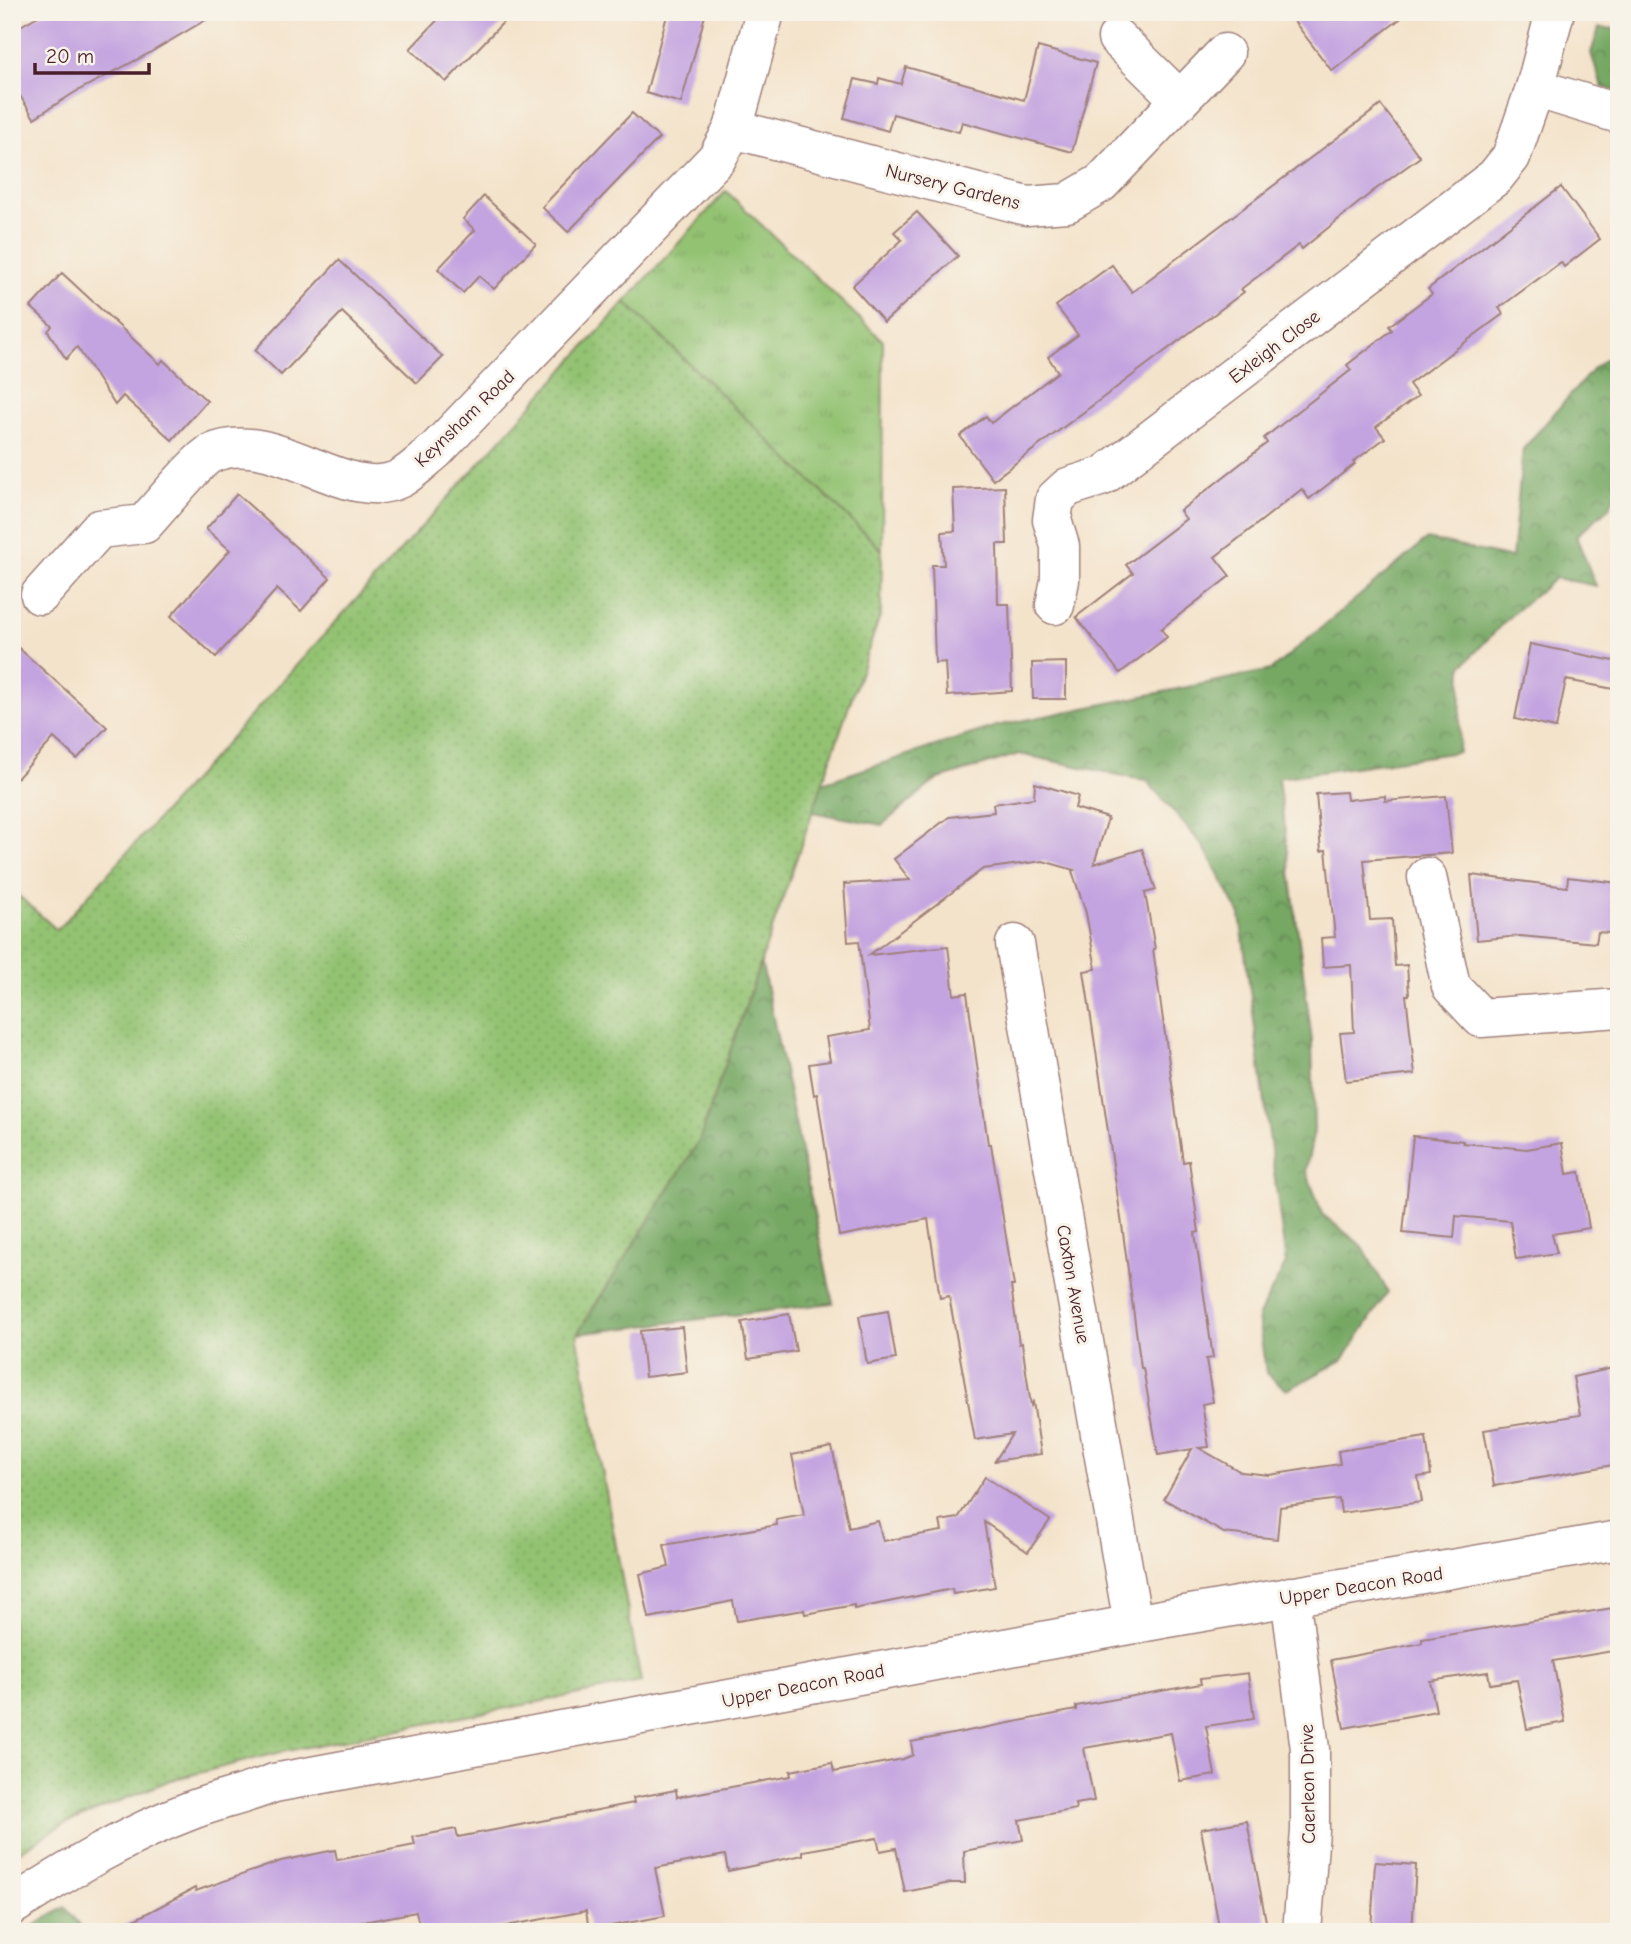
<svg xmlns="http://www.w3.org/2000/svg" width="1631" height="1944" font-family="'Comic Neue',sans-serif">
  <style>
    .grass { fill: url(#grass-tufts); stroke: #6e704e; stroke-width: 2 }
    .forest { fill: url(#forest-crowns); stroke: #606448; stroke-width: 2 }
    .garden { fill: url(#garden-dots); stroke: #6e704e; stroke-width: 2 }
    .building { fill: #c4a4e0 }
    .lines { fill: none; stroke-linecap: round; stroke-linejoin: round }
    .minor-casing { stroke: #9f817b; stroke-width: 41 }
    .tertiary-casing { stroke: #9f817b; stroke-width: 41 }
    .minor { stroke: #fff; stroke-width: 38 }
    .tertiary { stroke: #fff; stroke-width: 38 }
    .labels { text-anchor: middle; stroke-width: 6; stroke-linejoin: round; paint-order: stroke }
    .street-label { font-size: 19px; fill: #4a1f2b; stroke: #f7f3e8 }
  </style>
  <defs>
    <pattern id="grass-tufts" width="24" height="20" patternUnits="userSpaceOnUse" patternTransform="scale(1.75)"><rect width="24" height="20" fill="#93c272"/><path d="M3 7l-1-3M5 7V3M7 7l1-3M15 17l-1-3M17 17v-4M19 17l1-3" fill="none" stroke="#80a663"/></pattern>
    <pattern id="forest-crowns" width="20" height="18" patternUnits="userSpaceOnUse" patternTransform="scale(1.75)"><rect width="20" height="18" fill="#76a864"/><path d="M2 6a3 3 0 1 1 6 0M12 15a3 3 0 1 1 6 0" fill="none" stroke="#638853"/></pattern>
    <pattern id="garden-dots" width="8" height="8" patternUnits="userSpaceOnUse" patternTransform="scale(1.75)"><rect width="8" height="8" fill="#93c272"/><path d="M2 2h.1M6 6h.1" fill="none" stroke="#80a663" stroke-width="1.8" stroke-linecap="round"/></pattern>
  </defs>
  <rect width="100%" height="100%" fill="#f7f3e8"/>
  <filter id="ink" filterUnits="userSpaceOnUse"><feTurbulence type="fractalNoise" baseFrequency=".0143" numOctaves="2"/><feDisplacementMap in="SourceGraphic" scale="14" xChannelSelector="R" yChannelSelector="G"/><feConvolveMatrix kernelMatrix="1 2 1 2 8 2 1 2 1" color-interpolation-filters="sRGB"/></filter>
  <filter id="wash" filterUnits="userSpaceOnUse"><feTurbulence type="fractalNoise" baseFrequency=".00686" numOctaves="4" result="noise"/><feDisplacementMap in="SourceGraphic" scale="28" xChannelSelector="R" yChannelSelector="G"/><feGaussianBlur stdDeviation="1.57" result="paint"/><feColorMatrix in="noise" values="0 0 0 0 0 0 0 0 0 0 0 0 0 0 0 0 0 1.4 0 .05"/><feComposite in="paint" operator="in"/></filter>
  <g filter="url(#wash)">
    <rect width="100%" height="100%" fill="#f4e3cb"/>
    <path class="grass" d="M 726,191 L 883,341 L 882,550 L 625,302 Z"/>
    <g class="forest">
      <path d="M 1599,28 L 1619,29 L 1619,92 L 1602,87 L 1591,53 Z"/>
      <path d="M 1619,349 L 1619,482 L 1610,507 L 1576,536 L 1596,586 L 1556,578 L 1512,614 L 1462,666 L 1459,752 L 1278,778 L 1312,1041 L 1314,1131 L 1306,1170 L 1322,1214 L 1362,1246 L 1388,1292 L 1343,1360 L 1287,1390 L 1266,1373 L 1258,1317 L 1286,1263 L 1240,915 L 1204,847 L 1147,781 L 1019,754 L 936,780 L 882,825 L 812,812 L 822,783 L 996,726 L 1271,670 L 1427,539 L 1512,558 L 1523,449 L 1594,368 Z"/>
      <path d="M 761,961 L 833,1303 L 577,1334 L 699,1141 Z"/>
      <path d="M 65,1907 L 86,1932 L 24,1932 Z"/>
    </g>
    <path class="garden" d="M 625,302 L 882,550 L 881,613 L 699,1141 L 577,1334 L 641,1682 L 277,1753 L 168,1781 L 62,1825 L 12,1856 L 12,890 L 57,930 Z"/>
    <g id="blocks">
      <g class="building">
        <path d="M 45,12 L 219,12 L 146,55 L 77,91 L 34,118 L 12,83 L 12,31 Z"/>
        <path d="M 445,12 L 513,12 L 446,82 L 410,49 Z"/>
        <path d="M 668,12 L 706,12 L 681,103 L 646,93 Z"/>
        <path d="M 1287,12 L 1409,12 L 1332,71 Z"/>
        <path d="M 1038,47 L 1096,63 L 1072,152 L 962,122 L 959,132 L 893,114 L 888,131 L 844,118 L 855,79 L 878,84 L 879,78 L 901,84 L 906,67 L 1024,100 Z"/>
        <path d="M 1381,105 L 1420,157 L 1372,192 L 1302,249 L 1299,245 L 1241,289 L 1244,292 L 993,480 L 960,436 L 986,416 L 991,423 L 1058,372 L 1048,357 L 1078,335 L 1056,306 L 1112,265 L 1132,292 Z"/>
        <path d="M 632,113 L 659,138 L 568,232 L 542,207 Z"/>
        <path d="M 1561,187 L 1600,239 L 1564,267 L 1561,262 L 1499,308 L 1503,314 L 1409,384 L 1418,396 L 1376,427 L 1385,438 L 1353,462 L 1355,464 L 1309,499 L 1302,489 L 1215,557 L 1230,576 L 1161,629 L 1167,637 L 1120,673 L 1076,617 L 1133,573 L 1126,565 L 1186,519 L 1180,511 L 1267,443 L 1264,438 L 1351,370 L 1347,365 L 1392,330 L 1389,326 L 1432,294 L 1428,289 Z"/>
        <path d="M 484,196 L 536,244 L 494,289 L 479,276 L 463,293 L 438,269 L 475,230 L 463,219 Z"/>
        <path d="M 917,212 L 958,256 L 884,322 L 852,286 L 902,240 L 894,232 Z"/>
        <path d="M 339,260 L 443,357 L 417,383 L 342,312 L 281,375 L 255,350 Z"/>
        <path d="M 62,273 L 160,364 L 163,360 L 207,401 L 172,440 L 123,396 L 115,405 L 77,347 L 66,359 L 48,331 L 52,326 L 31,307 Z"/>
        <path d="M 1005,487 L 1007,544 L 997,544 L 998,604 L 1009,604 L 1012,691 L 947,696 L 945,662 L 935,663 L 932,565 L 944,565 L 942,532 L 955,531 L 953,489 Z"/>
        <path d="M 237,494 L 330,578 L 301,611 L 277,589 L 216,657 L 171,616 L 230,550 L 206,529 Z"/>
        <path d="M 12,642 L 107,727 L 77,759 L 54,738 L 12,784 Z"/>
        <path d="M 1530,644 L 1619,662 L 1619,690 L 1566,680 L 1556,728 L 1515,719 Z"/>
        <path d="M 1066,662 L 1066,699 L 1033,699 L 1032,663 Z"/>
        <path d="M 1035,783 L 1078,796 L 1075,808 L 1108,818 L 1094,864 L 1142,849 L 1156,890 L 1145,893 L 1155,949 L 1153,949 L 1183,1162 L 1189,1161 L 1199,1232 L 1195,1233 L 1213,1358 L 1206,1359 L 1213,1402 L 1202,1404 L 1209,1447 L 1199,1448 L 1241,1472 L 1269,1475 L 1340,1464 L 1338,1451 L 1426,1437 L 1431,1475 L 1418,1477 L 1422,1502 L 1341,1513 L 1339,1499 L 1280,1507 L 1277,1539 L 1224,1533 L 1164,1499 L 1192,1449 L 1158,1455 L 1143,1368 L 1141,1368 L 1122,1225 L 1084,971 L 1096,969 L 1086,913 L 1072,871 L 1074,870 L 1043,861 L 983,869 L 869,955 L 948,946 L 954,995 L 967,993 L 988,1144 L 991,1144 L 1014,1286 L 1011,1286 L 1019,1344 L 1022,1343 L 1031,1406 L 1033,1402 L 1041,1454 L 995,1461 L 1012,1434 L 975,1440 L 949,1296 L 940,1298 L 928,1219 L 839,1236 L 817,1094 L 814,1095 L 809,1064 L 830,1061 L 826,1037 L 870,1030 L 859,941 L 848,942 L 844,884 L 910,880 L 894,859 L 949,817 L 994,812 L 993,804 L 1034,798 Z"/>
        <path d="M 1346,792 L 1347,800 L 1385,796 L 1385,801 L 1446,796 L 1452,853 L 1364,860 L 1370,920 L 1392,919 L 1395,966 L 1407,965 L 1409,995 L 1406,995 L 1415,1074 L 1346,1081 L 1340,1033 L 1354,1032 L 1351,965 L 1323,967 L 1321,938 L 1335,937 L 1326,850 L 1321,851 L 1316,794 Z"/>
        <path d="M 1471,875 L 1567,887 L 1568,877 L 1619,883 L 1619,934 L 1598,932 L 1596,943 L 1520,936 L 1477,940 Z"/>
        <path d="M 1413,1136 L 1463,1141 L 1463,1143 L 1527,1149 L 1562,1143 L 1567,1174 L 1580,1172 L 1589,1228 L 1552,1234 L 1557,1253 L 1516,1259 L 1510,1221 L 1456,1216 L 1454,1238 L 1403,1233 Z"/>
        <path d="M 888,1311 L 896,1359 L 867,1364 L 859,1316 Z"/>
        <path d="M 789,1314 L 796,1351 L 748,1359 L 742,1322 Z"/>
        <path d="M 682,1327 L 687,1372 L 645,1377 L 640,1331 Z"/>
        <path d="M 1613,1368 L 1619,1397 L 1619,1464 L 1494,1486 L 1484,1430 L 1580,1415 L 1573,1377 Z"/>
        <path d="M 832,1447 L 849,1528 L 878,1521 L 883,1541 L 942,1531 L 940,1521 L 958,1518 L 985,1477 L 1050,1520 L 1028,1552 L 984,1522 L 995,1587 L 953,1594 L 952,1589 L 854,1609 L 854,1605 L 805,1614 L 804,1610 L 737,1621 L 733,1601 L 649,1618 L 640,1574 L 669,1567 L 664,1545 L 777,1525 L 776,1520 L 804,1515 L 792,1455 Z"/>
        <path d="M 1619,1607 L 1619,1650 L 1553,1661 L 1565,1722 L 1527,1729 L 1517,1680 L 1490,1684 L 1488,1672 L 1430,1681 L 1436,1711 L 1344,1728 L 1331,1660 L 1422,1643 L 1422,1639 Z"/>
        <path d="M 1248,1673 L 1254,1719 L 1206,1726 L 1215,1775 L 1180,1781 L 1171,1733 L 1084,1748 L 1094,1801 L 1075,1804 L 1076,1809 L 1019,1820 L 1023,1840 L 964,1851 L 965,1883 L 950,1883 L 905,1892 L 896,1848 L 880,1851 L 877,1838 L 803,1851 L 803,1855 L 728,1871 L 725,1855 L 655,1868 L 665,1916 L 589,1930 L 586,1911 L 495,1928 L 495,1932 L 421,1932 L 416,1912 L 331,1928 L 331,1932 L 111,1932 L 195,1888 L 196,1891 L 281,1861 L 335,1850 L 337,1860 L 415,1845 L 413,1837 L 456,1829 L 458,1837 L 634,1803 L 633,1798 L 676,1790 L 677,1797 L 791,1776 L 790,1771 L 832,1763 L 834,1772 L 903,1759 L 913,1755 L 911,1742 L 1076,1710 L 1076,1706 L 1201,1684 L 1200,1679 Z"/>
        <path d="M 1247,1821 L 1268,1932 L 1220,1932 L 1201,1829 Z"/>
        <path d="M 1375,1862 L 1416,1865 L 1412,1932 L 1371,1932 Z"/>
      </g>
    </g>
  </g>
  <g filter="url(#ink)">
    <use href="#blocks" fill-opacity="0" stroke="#9f817b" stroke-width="2"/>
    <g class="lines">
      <g class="minor-casing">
        <g id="minor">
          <path d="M 1117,38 L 1179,99"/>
          <path d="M 1535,88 L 1619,114"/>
          <path d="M 733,129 L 1027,206 L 1067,203 L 1101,183 L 1225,53"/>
          <path d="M 40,595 L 99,529 L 144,524 C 157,510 197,461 210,454 C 273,424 347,507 401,478 C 413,471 424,460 435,451 L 717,158 L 733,129 L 765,12"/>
          <path d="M 1055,605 L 1060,580 L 1060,546 L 1052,520 L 1055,499 L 1068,487 L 1103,476 L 1495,177 L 1511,157 L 1535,88 L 1555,12"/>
          <path d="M 1427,877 L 1451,986 L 1481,1018 L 1619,1008"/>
          <path d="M 1015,944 L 1133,1624"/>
          <path d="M 1290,1596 L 1310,1749 L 1310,1831 L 1302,1932"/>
        </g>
      </g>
      <g class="tertiary-casing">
        <path id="tertiary" d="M 12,1906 C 70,1869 128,1834 192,1810 C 219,1800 247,1794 274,1783 L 1162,1619 L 1619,1540"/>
      </g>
      <use href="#minor" class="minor"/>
      <use href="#tertiary" class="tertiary"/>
    </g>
  </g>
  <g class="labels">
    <g class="street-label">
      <text transform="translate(953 186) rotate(14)" y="7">Nursery Gardens</text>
      <text transform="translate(1274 346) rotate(-37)" y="7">Exleigh Close</text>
      <text transform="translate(464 418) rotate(-44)" y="7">Keynsham Road</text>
      <text transform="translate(1074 1284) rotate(80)" y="7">Caxton Avenue</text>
      <text transform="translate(1361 1585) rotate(-9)" y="7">Upper Deacon Road</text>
      <text transform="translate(803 1685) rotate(-11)" y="7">Upper Deacon Road</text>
      <text transform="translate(1307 1784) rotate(-91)" y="7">Caerleon Drive</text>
    </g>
  </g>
  <rect width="1631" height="1944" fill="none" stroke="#f7f3e8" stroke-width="42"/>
  <path d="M35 63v10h114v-10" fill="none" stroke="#4a1f2b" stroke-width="3.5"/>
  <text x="46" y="63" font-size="21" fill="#4a1f2b" stroke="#f7f3e8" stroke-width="5" paint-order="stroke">20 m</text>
</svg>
